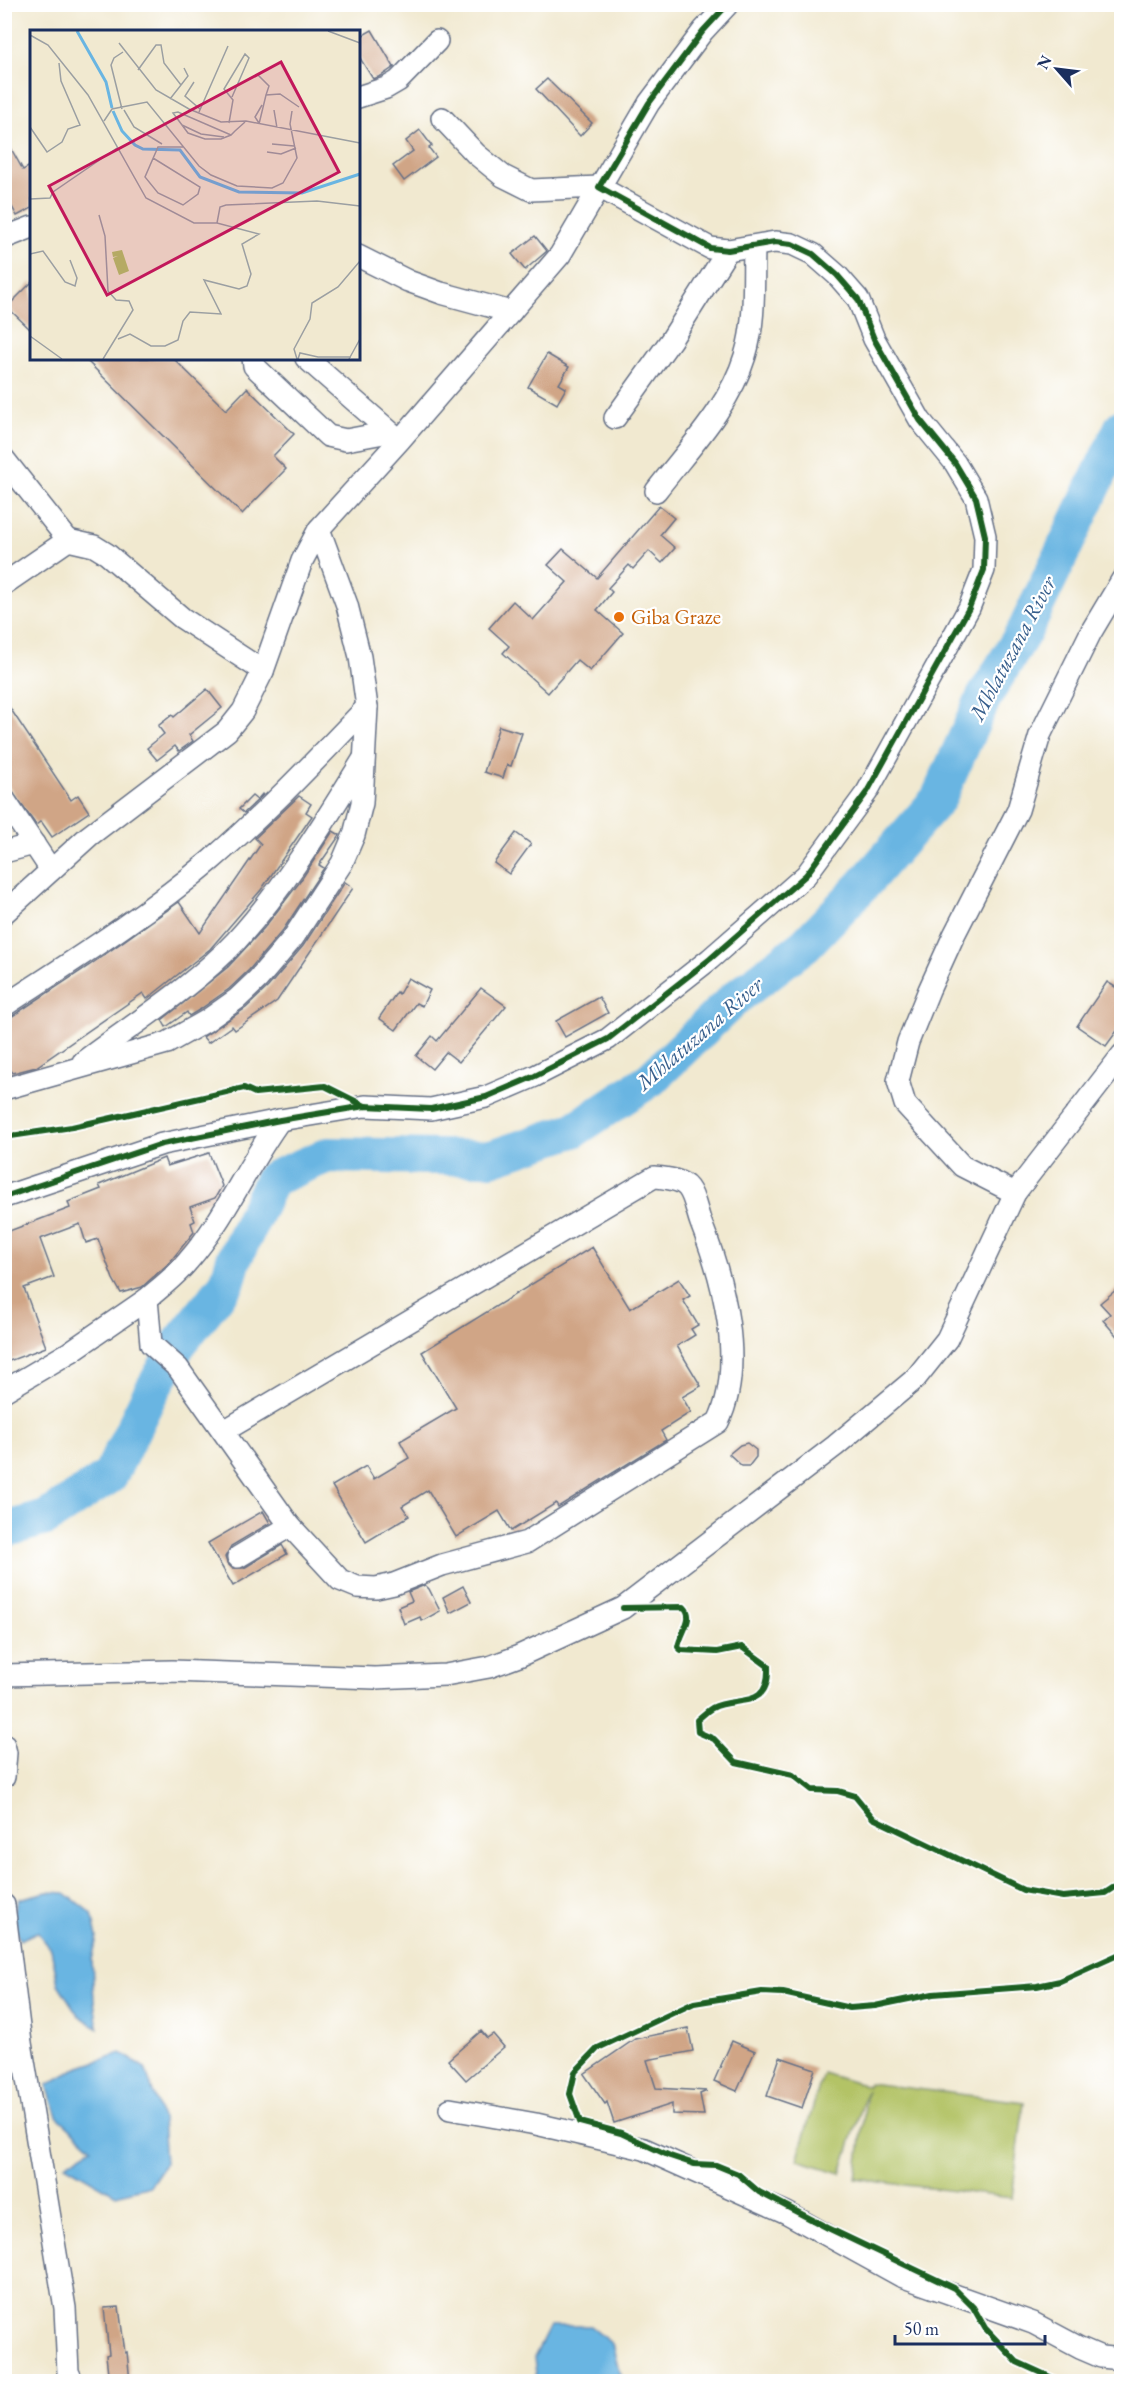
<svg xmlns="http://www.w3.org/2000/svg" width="1126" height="2386" font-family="'EB Garamond',serif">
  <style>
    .green { fill: #b3c366; stroke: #677962; stroke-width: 1.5 }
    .water { fill: #69b5e2; stroke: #4272a0; stroke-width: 1.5 }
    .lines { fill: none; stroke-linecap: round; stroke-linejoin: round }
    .river { stroke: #69b5e2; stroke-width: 36 }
    .building { fill: #d0a586 }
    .minor-casing { stroke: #667086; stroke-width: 24 }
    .minor { stroke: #fff; stroke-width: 21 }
    .cycleway-casing { stroke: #fff; stroke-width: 10 }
    .cycleway { stroke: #1b5e20; stroke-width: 6 }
    .food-dot { fill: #e8710a; stroke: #fff; stroke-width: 2 }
    .labels { text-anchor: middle; stroke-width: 4.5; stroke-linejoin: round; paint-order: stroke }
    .food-label { font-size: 21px; fill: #c56008; stroke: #fff; text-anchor: start }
    .water-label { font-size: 22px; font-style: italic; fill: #365e8c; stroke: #fff }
    .inset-river { fill: none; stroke: #69b5e2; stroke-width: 3 }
    .inset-road { fill: none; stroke: #9b9fa2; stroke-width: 1.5 }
    .view { fill: #c2185b; fill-opacity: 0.15; stroke: #c2185b; stroke-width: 3 }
    .inset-edge { fill: none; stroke: #1b2f5e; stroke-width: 3 }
  </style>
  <rect width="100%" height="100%" fill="#fff"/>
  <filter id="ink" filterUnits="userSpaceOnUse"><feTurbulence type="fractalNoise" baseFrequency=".0167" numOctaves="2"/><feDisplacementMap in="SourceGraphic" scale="12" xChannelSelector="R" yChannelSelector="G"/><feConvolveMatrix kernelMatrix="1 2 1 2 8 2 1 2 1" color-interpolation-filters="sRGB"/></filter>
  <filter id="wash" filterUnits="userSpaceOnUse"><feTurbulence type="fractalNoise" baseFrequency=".008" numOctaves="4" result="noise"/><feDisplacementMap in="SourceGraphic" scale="24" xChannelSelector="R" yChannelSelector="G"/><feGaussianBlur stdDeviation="1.35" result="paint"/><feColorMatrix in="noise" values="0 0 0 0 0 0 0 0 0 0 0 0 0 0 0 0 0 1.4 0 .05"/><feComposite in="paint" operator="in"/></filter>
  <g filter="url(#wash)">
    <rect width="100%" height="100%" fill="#f1e9d0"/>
    <path class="green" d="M 823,2073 L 867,2086 L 868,2083 L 1024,2102 L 1012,2198 L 856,2179 L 867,2090 L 841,2173 L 797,2160 Z"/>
    <g class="water">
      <path d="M 47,1892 L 65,1893 L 92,1914 L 97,1937 L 92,1960 L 94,2001 L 98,2028 L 78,2015 L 58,1984 L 51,1949 L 37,1932 L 20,1940 L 11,1921 L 19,1899 Z"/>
      <path d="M 121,2053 L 145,2068 L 162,2118 L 165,2164 L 150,2186 L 116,2195 L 65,2165 L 92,2148 L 57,2116 L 47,2085 L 75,2069 Z"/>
      <path d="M 550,2326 L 590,2326 L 612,2344 L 620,2375 L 624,2381 L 537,2381 L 534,2358 Z"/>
    </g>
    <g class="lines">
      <path class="river" d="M 4,1530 L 46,1518 L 110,1476 L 150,1394 L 178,1345 L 227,1283 L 234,1259 L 272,1179 L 328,1155 L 491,1158 L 574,1130 L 651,1079 L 734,999 L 805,945 L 862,886 L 938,799 L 984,697 L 1025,630 L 1122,427"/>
    </g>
    <g id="blocks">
      <g class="building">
        <path d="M 372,30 L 394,67 L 381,76 L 373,79 L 358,55 L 358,38 Z"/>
        <path d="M 547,79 L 592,123 L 580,136 L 536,89 Z"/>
        <path d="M 420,130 L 432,146 L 429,148 L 436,157 L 404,181 L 393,166 L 413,151 L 406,141 Z"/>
        <path d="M 4,136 L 23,170 L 32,165 L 32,208 L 17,216 L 4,192 Z"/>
        <path d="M 535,236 L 547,251 L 525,270 L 512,254 Z"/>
        <path d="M 32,282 L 32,331 L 7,307 Z"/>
        <path d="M 547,354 L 569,367 L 559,384 L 566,388 L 557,404 L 528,387 Z"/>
        <path d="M 84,358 L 173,358 L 226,410 L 247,388 L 294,434 L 273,456 L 286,469 L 242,514 Z"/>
        <path d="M 659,506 L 674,518 L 660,535 L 675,548 L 662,563 L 649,551 L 633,569 L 629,565 L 608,588 L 612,592 L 597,610 L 623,633 L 590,671 L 577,660 L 548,693 L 503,653 L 509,646 L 489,628 L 513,601 L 533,620 L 567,582 L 548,565 L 563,549 L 597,578 Z"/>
        <path d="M 207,689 L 222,708 L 189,735 L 193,741 L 179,751 L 175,746 L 157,760 L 147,748 L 164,734 L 158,726 L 172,715 L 174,717 Z"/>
        <path d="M 4,699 L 71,800 L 78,795 L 89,812 L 52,837 L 41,821 L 36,825 L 4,780 Z"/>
        <path d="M 499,726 L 522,733 L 511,766 L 507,765 L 503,778 L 484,772 Z"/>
        <path d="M 262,794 L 263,795 L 244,813 L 239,809 L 252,796 L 257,800 Z"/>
        <path d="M 299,796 L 311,804 L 306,812 L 312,816 L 261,890 L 210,949 L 147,999 L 143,993 L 36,1067 L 13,1073 L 4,1061 L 4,1019 L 11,1017 L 90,965 L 179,902 L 200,933 L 261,844 L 255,838 Z"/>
        <path d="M 333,831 L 340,835 L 319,865 L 324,868 L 283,930 L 249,970 L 229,989 L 199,1010 L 189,1016 L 187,1012 L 166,1027 L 162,1020 L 228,967 L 264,928 L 299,883 Z"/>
        <path d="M 516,833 L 531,844 L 509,874 L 494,863 Z"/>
        <path d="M 345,882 L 353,888 L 277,1001 L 235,1030 L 232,1026 L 208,1043 L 203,1037 L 246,1008 L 268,987 L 303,946 Z"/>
        <path d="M 408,978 L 430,990 L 422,1006 L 416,1003 L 396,1030 L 379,1018 L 397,992 L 399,994 Z"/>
        <path d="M 1107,982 L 1122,991 L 1122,1024 L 1106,1046 L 1077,1026 Z"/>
        <path d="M 481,988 L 506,1006 L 459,1062 L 446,1052 L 432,1069 L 416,1056 L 432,1036 L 437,1041 Z"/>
        <path d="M 599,997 L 608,1013 L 565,1037 L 556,1021 Z"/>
        <path d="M 209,1153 L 222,1186 L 215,1198 L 190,1207 L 195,1221 L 191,1223 L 194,1232 L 169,1263 L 142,1287 L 121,1293 L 113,1279 L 98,1239 L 86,1243 L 80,1224 L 40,1239 L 54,1277 L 24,1288 L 46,1347 L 4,1363 L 4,1233 L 70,1208 L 68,1202 L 101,1189 L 99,1185 L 164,1158 L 167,1166 Z"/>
        <path d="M 592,1247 L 630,1309 L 679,1279 L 690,1296 L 683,1300 L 698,1325 L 691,1329 L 695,1335 L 677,1346 L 701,1386 L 682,1397 L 691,1412 L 661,1431 L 666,1440 L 558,1507 L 556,1503 L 511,1531 L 499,1511 L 456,1537 L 428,1490 L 402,1506 L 409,1516 L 366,1542 L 332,1486 L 366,1466 L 374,1479 L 409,1458 L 400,1441 L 456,1408 L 422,1352 Z"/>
        <path d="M 1122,1285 L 1122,1342 L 1103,1320 L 1110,1314 L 1100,1303 Z"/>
        <path d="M 747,1443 L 756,1450 L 756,1457 L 749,1466 L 742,1466 L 729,1454 L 740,1445 Z"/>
        <path d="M 263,1511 L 270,1523 L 231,1546 L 225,1557 L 227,1563 L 232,1568 L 244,1568 L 282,1545 L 287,1554 L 233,1586 L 208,1543 Z"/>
        <path d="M 425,1585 L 429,1589 L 440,1611 L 422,1621 L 420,1617 L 404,1624 L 398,1607 L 412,1601 L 408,1592 Z"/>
        <path d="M 463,1586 L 471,1602 L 450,1613 L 443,1597 Z"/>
        <path d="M 688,2028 L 693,2051 L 647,2060 L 656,2088 L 707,2091 L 700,2094 L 704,2115 L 672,2114 L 672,2104 L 614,2123 L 607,2102 L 605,2104 L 584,2074 L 635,2039 Z"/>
        <path d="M 481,2031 L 487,2038 L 493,2034 L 504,2047 L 466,2080 L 448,2060 Z"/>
        <path d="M 732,2041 L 755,2051 L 737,2091 L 714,2081 Z"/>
        <path d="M 780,2057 L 815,2069 L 802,2108 L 767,2096 Z"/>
        <path d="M 119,2307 L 125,2353 L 127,2352 L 130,2382 L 109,2382 L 106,2355 L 109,2354 L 104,2308 Z"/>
      </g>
    </g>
  </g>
  <g filter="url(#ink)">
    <use href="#blocks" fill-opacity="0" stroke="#667086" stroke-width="1.5"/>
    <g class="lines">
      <g class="minor-casing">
        <g id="minor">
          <path d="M 358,97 L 386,88 L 398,81 L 437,41"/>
          <path d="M 4,238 L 32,227"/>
          <path d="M 358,256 L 408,281 L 441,293 L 511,312"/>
          <path d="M 253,358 L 254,366 L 328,436 L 346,440 L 389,432"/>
          <path d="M 306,358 L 397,438"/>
          <path d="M 615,418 L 671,340 L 728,250"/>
          <path d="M 4,459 L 68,540"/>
          <path d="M 656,491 C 688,449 729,408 745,356 C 756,321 753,282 754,246"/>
          <path d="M 4,584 L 68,540 L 94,546 L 107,554 L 182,618 L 263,671"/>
          <path d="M 4,799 L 51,870"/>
          <path d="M 4,852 L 34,844"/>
          <path d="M 4,913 L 89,836 L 227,731 L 243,711 L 263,671 L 302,561 L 319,529 L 400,440 L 560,255 L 649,103 L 703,31 L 728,4"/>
          <path d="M 4,1006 C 74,960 146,915 210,861 C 266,813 316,760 367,707"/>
          <path d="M 83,1062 C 133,1024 193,987 236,941 C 286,886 325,821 364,758"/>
          <path d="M 4,1089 L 167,1043 L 206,1021 L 237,999 L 258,979 L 293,938 L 342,863 L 354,835 L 362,803 L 367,707 L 360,657 L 347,605 L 319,529"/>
          <path d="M 1015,1193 L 962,1166 L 905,1104 L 898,1081 L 908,1042 L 929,990 L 954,935 L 1018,810 L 1040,735 L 1091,632 L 1122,580"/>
          <path d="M 4,1197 L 162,1144 L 280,1120 L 365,1106 L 431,1109 L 486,1097 L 535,1076 L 608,1039 L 710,959 L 806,875 L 867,792 L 969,608 L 984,570 L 985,536 L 976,498 L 955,463 L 920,420 L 874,339 L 858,299 L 837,275 L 813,254 L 792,244 L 775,242 L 728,250 L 710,248 L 599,187 L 531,190 L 503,176 L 476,154 L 442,118"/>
          <path d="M 4,1391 L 70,1352 L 147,1299"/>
          <path d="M 224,1431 L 654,1177 C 665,1178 681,1179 688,1188 C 695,1197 697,1213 701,1223 C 723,1279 746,1365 718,1422 L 527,1542 L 442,1565 L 394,1584 L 376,1588 L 357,1587 L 340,1580 L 290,1526 L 178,1368 L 151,1344 L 147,1299 C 161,1287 176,1276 188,1261 C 225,1219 247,1165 280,1120"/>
          <path d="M 238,1557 L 290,1526"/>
          <path d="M 4,1675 L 172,1671 L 375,1678 L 445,1675 L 489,1667 L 519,1656 L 623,1608 L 835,1446 L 915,1379 L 947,1339 L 1015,1193 L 1122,1055"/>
          <path d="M 4,1745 L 6,1753 L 4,1777"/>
          <path d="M 4,1905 L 21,2043 L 65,2308 L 68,2372 L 73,2382"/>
          <path d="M 450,2109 L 536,2124 L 644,2149 L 787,2213 L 901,2276 L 1033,2323 L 1080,2348 L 1101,2357 L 1122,2359"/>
        </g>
      </g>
      <use href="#minor" class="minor"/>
      <g class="cycleway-casing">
        <g id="cycleway">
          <path d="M 4,1137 L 72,1127 L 244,1088 L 255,1093 L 325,1086 L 365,1106"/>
          <path d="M 4,1197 L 162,1144 L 280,1120 L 365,1106 L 431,1109 L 486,1097 L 535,1076 L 608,1039 L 710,959 L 806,875 L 867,792 L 969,608 L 984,570 L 985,536 L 976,498 L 955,463 L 920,420 L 874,339 L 858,299 L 837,275 L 813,254 L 792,244 L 775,242 L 728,250 L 710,248 L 599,187 L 649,103 L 703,31 L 728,4"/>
          <path d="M 623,1608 L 684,1607 C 695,1618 681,1631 678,1647 L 681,1650 L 717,1652 L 742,1647 L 768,1666 C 770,1712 736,1695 712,1708 C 707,1711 702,1716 697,1720 L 698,1732 L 714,1739 L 736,1762 L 793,1775 L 812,1790 L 838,1791 L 855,1796 L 873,1818 L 1023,1890 L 1063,1897 L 1105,1893 L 1122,1882"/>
          <path d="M 1061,2382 L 1017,2362 L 985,2328 L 973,2307 L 954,2288 L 828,2228 L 759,2192 L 738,2174 L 716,2165 L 694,2164 L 670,2156 L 621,2133 L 580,2122 L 570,2094 L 575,2072 L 598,2048 L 694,2003 L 762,1992 L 783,1993 L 850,2008 L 875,2006 L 933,1994 L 1037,1986 L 1060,1981 L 1122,1953"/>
        </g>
      </g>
      <use href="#cycleway" class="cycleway"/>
    </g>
  </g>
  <circle class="food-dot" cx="619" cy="617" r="6"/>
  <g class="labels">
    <g class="food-label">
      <text x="631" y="624">Giba Graze</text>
    </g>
    <g class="water-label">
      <text transform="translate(1012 648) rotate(-62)" y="8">Mhlatuzana River</text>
      <text transform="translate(699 1033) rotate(-41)" y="8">Mhlatuzana River</text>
    </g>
  </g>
  <g transform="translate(30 30)">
    <rect width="330" height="330" fill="#f1e9d0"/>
    <path d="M 92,220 L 99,241 L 89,245 L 83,228 L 88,226 L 83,227 L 82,222 Z" fill="#b3c366"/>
    <path class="inset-river" d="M 47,1 L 76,52 L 82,78M 83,81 L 92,101 L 105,115 L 113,119 L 150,120 L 170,147 L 209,162 L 272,163 L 330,144"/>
    <path class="inset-road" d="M 298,1 L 330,13M 0,5 L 18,15 L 58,65 L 116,168 L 164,193 L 187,193 L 229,204 L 212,214 L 221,244 L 217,256 L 209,259 L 174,250 L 191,284 L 160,282 L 153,291 L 148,310 L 135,316 L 121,316 L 100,304 L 88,309M 89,13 L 126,60 L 159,79 L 191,92 L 216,91 L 330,113M 108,40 L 126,15 L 131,15 L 134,33 L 151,55 L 140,69M 228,45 L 239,56 L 236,65M 164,52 L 155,66 L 170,79M 151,55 L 158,46 L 154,38M 92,79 L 81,35 L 84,28 L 93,22M 94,80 L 104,97 L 132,114M 244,80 L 247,98M 169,82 L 198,16M 74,91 L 82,79 L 117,72 L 169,136 L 181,145 L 207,156 L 242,158 L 253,153 L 267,128 L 260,94 L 262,81M 199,93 L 203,70 L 194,59 L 215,24 L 219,28 L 202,67M 229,93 L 225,87 L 232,75M 229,94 L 236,65 L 250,64 L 269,77M 152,95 L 171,104 L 194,107M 0,97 L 17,122 L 32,112 L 38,99 L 50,95 L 31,51 L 29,33M 201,105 L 148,82 L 143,83 L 158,103 L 175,109 L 191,109 L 201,105 L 205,101 L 215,92M 242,114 L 264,116M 237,122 L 251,124 L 266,118M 123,128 L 170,157 L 168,164 L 153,175 L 128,163 L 115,147 L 128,117 L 154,117M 0,169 L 20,168 L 23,162 L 87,118M 69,185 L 75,206 L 78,261 L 86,270 L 99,271 L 103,280 L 73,329M 187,193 L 190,177 L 196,175 L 287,171 L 330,176M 0,224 L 13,221 L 35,252 L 45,256 L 47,248 L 40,230M 0,306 L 32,329M 267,329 L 264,319 L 280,289 L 282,273 L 308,257 L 330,231M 268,329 L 270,323 L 288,327 L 321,327M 319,329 L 330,309"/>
    <path class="view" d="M 251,32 L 309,142 L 77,265 L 19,156 Z"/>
    <rect width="330" height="330" class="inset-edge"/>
  </g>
  <rect width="1126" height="2386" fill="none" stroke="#fff" stroke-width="24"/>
  <g transform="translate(1057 69) rotate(298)" stroke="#ffffff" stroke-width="4.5" paint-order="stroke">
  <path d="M0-4.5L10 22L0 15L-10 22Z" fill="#1b2f5e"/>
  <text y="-9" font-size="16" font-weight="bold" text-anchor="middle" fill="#1b2f5e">N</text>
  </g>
  <path d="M895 2335v9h150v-9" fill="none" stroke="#1b2f5e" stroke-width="3"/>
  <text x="904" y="2335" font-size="18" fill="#1b2f5e" stroke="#ffffff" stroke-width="4.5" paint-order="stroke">50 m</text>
</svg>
